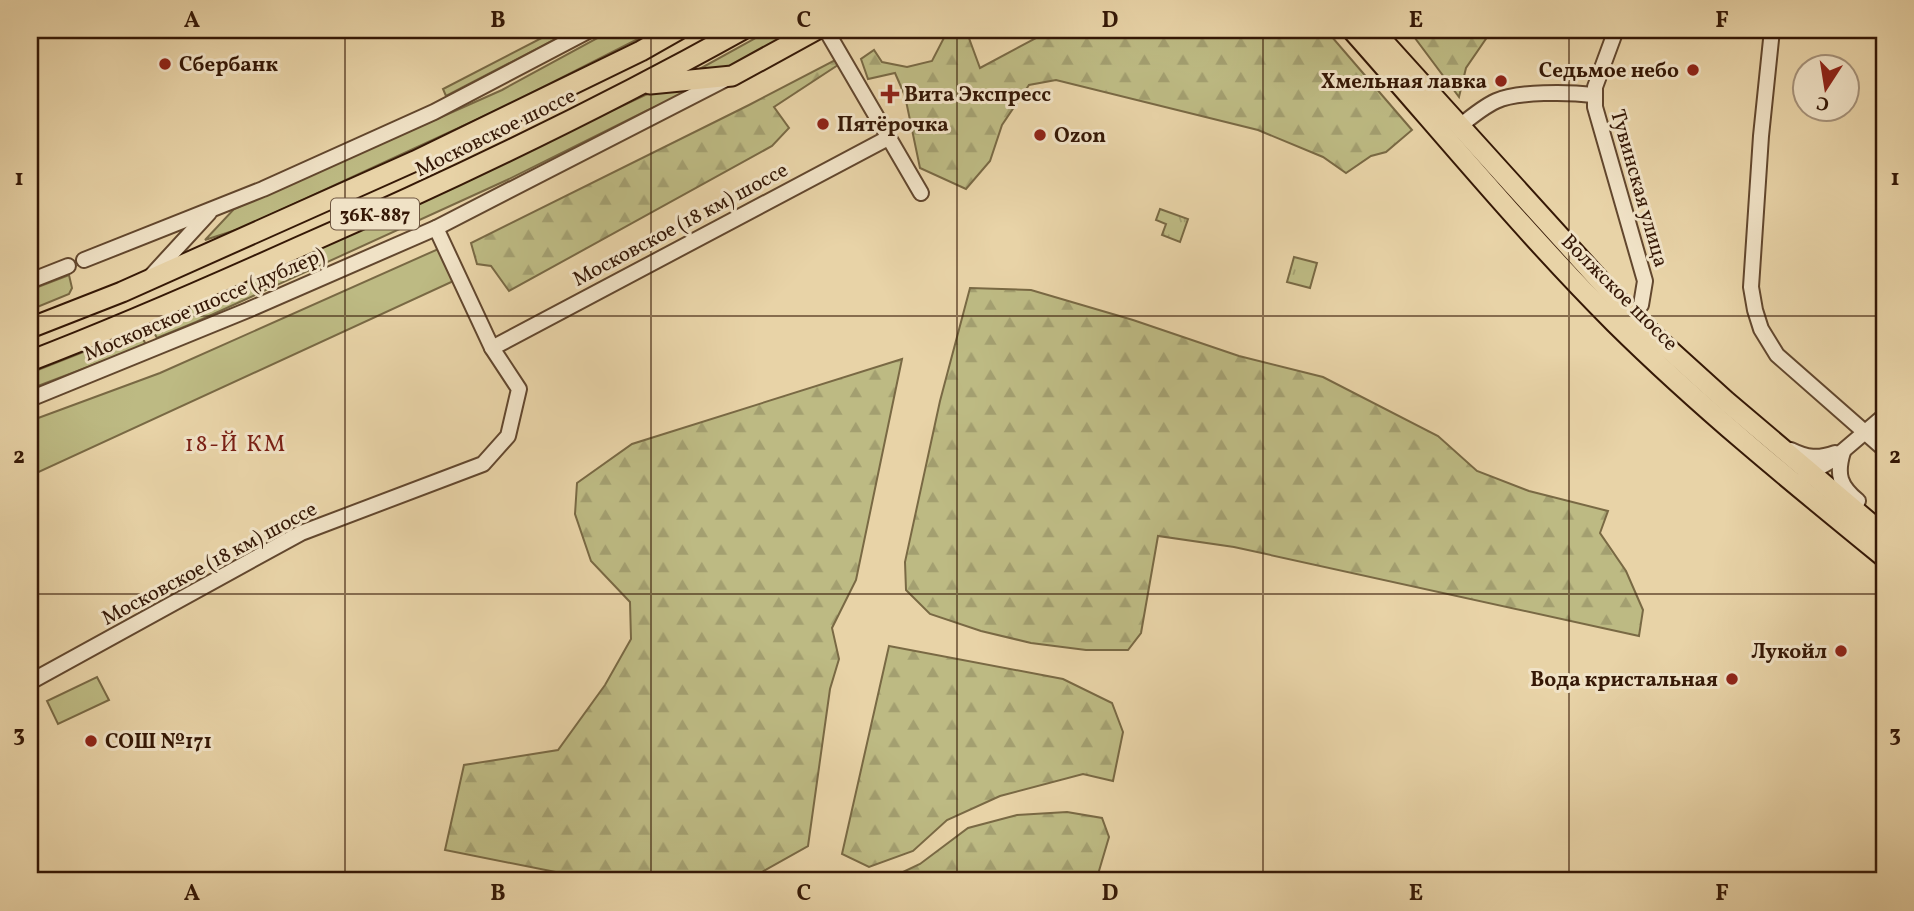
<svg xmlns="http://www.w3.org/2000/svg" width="1914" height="911" font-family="Vollkorn,serif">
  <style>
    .grass { fill: #bdba83; stroke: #796944; stroke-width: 2 }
    .forest { fill: url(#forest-firs); stroke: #796944; stroke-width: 2 }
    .park { fill: url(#park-tufts); stroke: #796944; stroke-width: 2 }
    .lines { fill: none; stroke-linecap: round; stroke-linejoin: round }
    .minor-casing { stroke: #62472e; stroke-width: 18 }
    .major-casing { stroke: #351806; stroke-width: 23 }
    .minor { stroke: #f0e2c6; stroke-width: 14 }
    .major { stroke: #e8d3a7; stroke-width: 19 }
    .grid { fill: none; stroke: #351806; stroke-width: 2; stroke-opacity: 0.55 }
    .poi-dot { fill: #8f2418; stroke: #f0e2c6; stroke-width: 2.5 }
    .labels { text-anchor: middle; stroke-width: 6; stroke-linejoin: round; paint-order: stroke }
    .shield { fill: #f0e2c6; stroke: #6d5540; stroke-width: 2 }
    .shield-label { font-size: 19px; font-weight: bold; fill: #351806 }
    .poi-label { font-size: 21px; font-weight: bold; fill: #351806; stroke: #f0e2c6; text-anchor: start }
    .street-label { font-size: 21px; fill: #351806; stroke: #f0e2c6 }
    .neighbourhood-label { font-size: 23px; letter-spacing: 2px; fill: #7a1f14; stroke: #f0e2c6 }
    .neatline { fill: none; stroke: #351806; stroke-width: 2.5 }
    .grid-label { font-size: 23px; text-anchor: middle; font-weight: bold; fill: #351806 }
  </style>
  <defs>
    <pattern id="forest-firs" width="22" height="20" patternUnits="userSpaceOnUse" patternTransform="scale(1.75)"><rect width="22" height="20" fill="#bdba83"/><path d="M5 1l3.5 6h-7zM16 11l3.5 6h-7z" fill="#a39f70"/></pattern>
    <pattern id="park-tufts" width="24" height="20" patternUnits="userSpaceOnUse" patternTransform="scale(1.75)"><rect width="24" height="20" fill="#bdba83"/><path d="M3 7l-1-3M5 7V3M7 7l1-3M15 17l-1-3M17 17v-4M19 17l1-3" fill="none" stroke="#a39f70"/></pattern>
  </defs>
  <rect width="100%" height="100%" fill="#e8d3a7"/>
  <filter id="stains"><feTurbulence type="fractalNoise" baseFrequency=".00286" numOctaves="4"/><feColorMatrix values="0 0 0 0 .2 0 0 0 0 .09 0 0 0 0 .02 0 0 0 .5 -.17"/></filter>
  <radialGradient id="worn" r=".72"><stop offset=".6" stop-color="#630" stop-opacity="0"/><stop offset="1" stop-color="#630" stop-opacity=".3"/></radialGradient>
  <g class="grass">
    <path d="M 557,30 L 573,30 L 446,96 L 443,89 Z"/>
    <path d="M 612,30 L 646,30 L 638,39 L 504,107 L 242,228 L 205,240 L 234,209 L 502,90 Z"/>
    <path d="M 770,30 L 796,30 L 728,68 L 694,72 Z"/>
    <path d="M 713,82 L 646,111 L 507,180 L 196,322 L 157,338 L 151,327 L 658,89 Z"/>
    <path d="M 445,246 L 460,278 L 30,476 L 30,421 L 160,373 Z"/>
    <path d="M 69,275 L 72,288 L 69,294 L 30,310 L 30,290 Z"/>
    <path d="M 139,330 L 146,345 L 30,389 L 30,373 Z"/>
    <path d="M 97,677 L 109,700 L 58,724 L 47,701 Z"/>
  </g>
  <g class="forest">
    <path d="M 948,30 L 966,30 L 980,68 L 1051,30 L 1326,30 L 1412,130 L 1386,152 L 1371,156 L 1346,173 L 1323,157 L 1258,130 L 1056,80 L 1029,85 L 1002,125 L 990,161 L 966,189 L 920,168 L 905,96 L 895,73 L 868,79 L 861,59 L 874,50 L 882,62 L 907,67 L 932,61 Z"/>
    <path d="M 1409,30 L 1492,30 L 1466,68 L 1459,97 Z"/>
    <path d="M 841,57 L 844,61 L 774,107 L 789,128 L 772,146 L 509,291 L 491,266 L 477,264 L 471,243 L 749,105 Z"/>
    <path d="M 970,288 L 1031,290 L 1133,320 L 1239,356 L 1323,377 L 1438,436 L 1477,471 L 1529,491 L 1608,511 L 1600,533 L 1626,571 L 1643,610 L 1639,636 L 1234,547 L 1158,536 L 1141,633 L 1128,650 L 1086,650 L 1031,643 L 981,631 L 930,614 L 906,590 L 905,562 L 940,401 Z"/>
    <path d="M 902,359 L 856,580 L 832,628 L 839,659 L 830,689 L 808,846 L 746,881 L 601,881 L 445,850 L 464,765 L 558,750 L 605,685 L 631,639 L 630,602 L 591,561 L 575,514 L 577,483 L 632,444 Z"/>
    <path d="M 889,646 L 1063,679 L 1112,703 L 1123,732 L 1113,781 L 1083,774 L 1000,796 L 947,820 L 913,851 L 869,867 L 842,854 Z"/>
    <path d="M 1067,812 L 1102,818 L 1109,837 L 1096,881 L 884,881 L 920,864 L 968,828 L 1017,815 Z"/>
  </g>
  <g class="park">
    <path d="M 1160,209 L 1188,219 L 1180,242 L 1162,235 L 1166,224 L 1156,220 Z"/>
    <path d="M 1294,257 L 1317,263 L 1310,288 L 1287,282 Z"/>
  </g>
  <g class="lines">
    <g class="minor-casing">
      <g id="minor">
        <path d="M 826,30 L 921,193"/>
        <path d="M 1616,30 L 1595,87 L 1595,107 L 1645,281 L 1641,305 L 1631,315"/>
        <path d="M 1772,30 L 1761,136 L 1751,287 L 1755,310 L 1761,329 L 1777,355 L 1884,449"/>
        <path d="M 1460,126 C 1471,117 1483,107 1496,101 C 1517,91 1570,92 1593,95"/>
        <path d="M 84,260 L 263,189 L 434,112 L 590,30"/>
        <path d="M 152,275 L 209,213"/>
        <path d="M 30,281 L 68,266"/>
        <path d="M 492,348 L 888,138"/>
        <path d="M 30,399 L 248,310 L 436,228 L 724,80"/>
        <path d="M 1791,450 C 1807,458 1818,459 1835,453"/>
        <path d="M 1843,452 C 1836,475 1840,486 1858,501"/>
        <path d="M 1805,476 L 1831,461 L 1884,416"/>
        <path d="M 30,682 L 301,533 L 483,464 L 508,436 L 519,389 L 492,348 L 436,228"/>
      </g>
    </g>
    <g class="major-casing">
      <g id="major">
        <path d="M 1352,30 C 1439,128 1522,230 1615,323 C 1700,407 1792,482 1884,557"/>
        <path d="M 1373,30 L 1631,315 L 1726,401 L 1884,535"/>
        <path d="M 650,84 L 732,76 L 816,30"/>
        <path d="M 30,328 L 122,292 L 415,161 L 641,51 L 678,30"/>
        <path d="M 30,361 C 121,326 210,287 299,247 C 450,181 598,110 742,30"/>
      </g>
    </g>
    <use href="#minor" class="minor"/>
    <use href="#major" class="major"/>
  </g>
  <path class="grid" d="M 345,30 L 345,881M 651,30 L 651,881M 957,30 L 957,881M 1263,30 L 1263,881M 1569,30 L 1569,881M 30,316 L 1884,316M 30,594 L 1884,594"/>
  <g class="poi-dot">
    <circle cx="165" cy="64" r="7"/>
    <circle cx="1693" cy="70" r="7"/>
    <circle cx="1501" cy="81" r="7"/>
    <path d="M886.5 83.5h7v7h7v7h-7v7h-7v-7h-7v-7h7z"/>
    <circle cx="823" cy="124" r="7"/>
    <circle cx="1040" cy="135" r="7"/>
    <circle cx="1841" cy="651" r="7"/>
    <circle cx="1732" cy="679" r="7"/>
    <circle cx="91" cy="741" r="7"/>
  </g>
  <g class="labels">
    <rect class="shield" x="331" y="198.5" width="88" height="31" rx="5"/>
    <g class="shield-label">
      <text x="375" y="221">36К-887</text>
    </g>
    <g class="poi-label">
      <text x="179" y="71">Сбербанк</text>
      <text x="1679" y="77" text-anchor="end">Седьмое небо</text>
      <text x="1487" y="88" text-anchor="end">Хмельная лавка</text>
      <text x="904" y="101">Вита Экспресс</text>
      <text x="837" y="131">Пятёрочка</text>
      <text x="1054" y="142">Ozon</text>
      <text x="1827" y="658" text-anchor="end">Лукойл</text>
      <text x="1718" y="686" text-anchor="end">Вода кристальная</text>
      <text x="105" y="748">СОШ №171</text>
    </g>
    <g class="street-label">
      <text transform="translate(495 132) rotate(-26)" y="7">Московское шоссе</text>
      <text transform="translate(1640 188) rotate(74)" y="7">Тувинская улица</text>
      <text transform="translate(680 224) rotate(-28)" y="7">Московское (18 км) шоссе</text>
      <text transform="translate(1620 292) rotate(45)" y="7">Волжское шоссе</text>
      <text transform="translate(204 304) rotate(-23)" y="7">Московское шоссе (дублер)</text>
      <text transform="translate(209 563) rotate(-28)" y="7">Московское (18 км) шоссе</text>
    </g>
    <g class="neighbourhood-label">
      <text x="236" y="451">18-Й КМ</text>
    </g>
  </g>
  <rect width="1914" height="911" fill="none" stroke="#e8d3a7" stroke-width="77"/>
  <g transform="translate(1826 88) rotate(192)"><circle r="33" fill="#f0e2c6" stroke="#a59179" stroke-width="2"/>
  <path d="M0-5L12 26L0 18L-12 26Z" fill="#8f2418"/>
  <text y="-10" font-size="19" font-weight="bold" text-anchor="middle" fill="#351806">С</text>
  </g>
  <rect x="38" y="38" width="1838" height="834" class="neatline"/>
  <g class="grid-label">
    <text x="192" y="27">A</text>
    <text x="498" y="27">B</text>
    <text x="804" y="27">C</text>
    <text x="1110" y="27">D</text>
    <text x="1416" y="27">E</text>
    <text x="1722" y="27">F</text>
    <text x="19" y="185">1</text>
    <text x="1895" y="185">1</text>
    <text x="19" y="463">2</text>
    <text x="1895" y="463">2</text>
    <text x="19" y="741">3</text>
    <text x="1895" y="741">3</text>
    <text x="192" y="900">A</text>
    <text x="498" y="900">B</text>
    <text x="804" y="900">C</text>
    <text x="1110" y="900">D</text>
    <text x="1416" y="900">E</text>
    <text x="1722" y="900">F</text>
  </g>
  <rect width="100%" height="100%" filter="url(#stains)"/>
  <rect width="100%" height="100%" fill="url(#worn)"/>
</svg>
